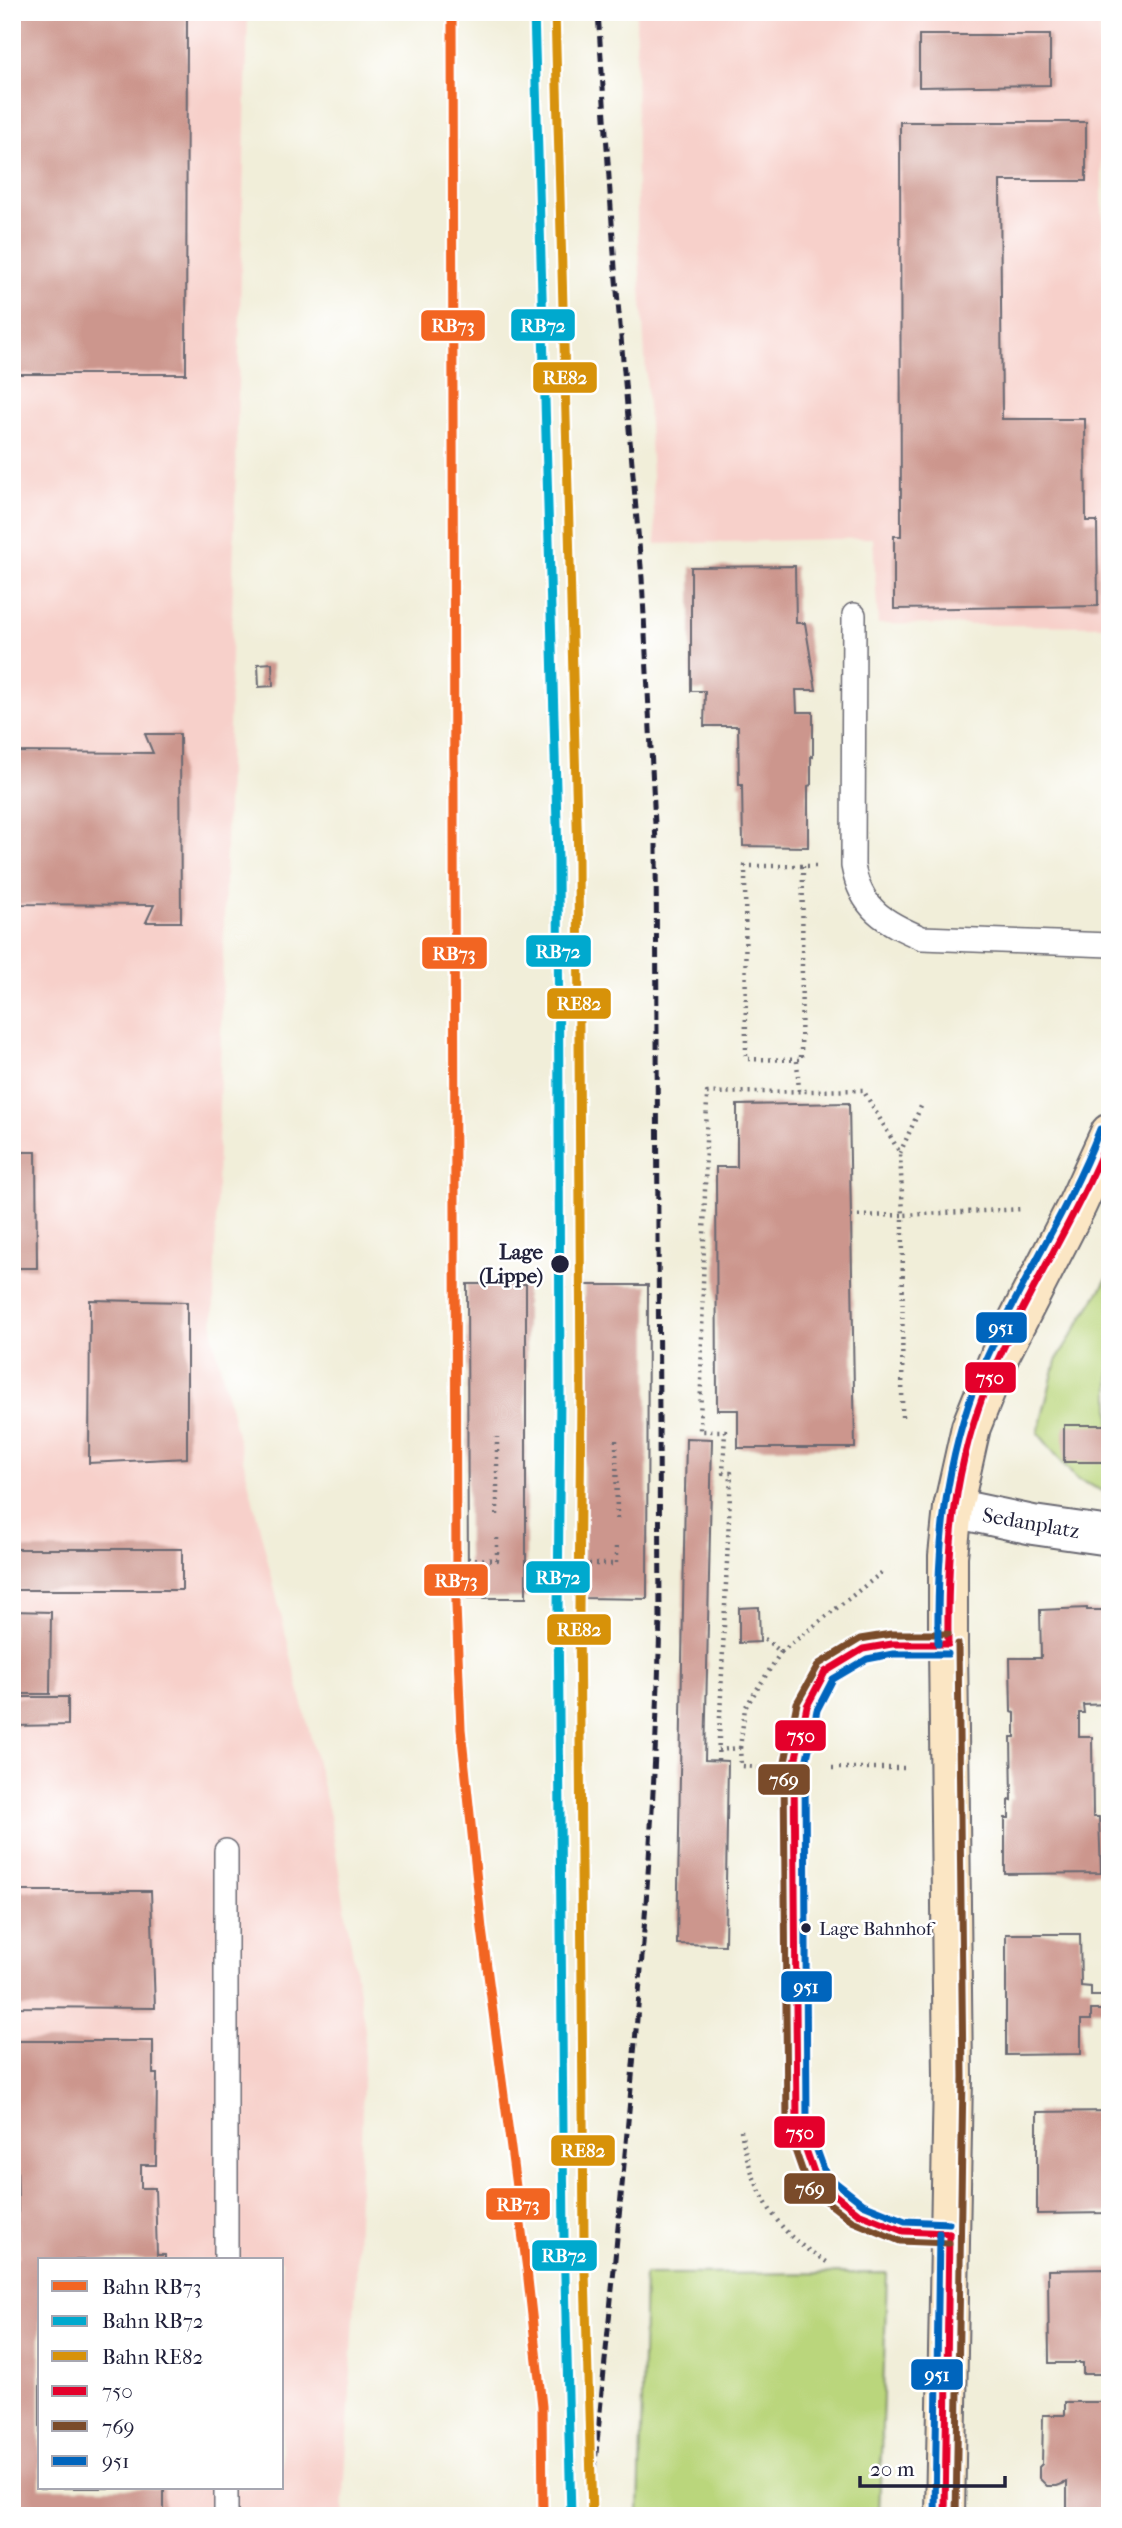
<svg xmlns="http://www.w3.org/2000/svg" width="1122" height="2528" font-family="'IM FELL French Canon',serif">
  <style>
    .built { fill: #f7d0ca; fill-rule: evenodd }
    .green { fill: #bad67c; stroke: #6e7c5c; stroke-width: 2 }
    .building { fill: #cc968d }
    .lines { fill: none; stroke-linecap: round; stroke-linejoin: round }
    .lane-casing { stroke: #6a6972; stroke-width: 26 }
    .street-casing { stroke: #6a6972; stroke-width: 42 }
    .secondary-casing { stroke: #6a6972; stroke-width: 42 }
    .path { stroke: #6a6972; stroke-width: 4.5; stroke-dasharray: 2 5; stroke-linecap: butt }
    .lane { stroke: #fff; stroke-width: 23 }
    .street { stroke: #fff; stroke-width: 38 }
    .secondary { stroke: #fbe6c4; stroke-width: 38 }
    .rail { stroke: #22223b; stroke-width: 5; stroke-dasharray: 10 5; stroke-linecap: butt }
    .bus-1-casing { stroke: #fff; stroke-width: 12 }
    .bus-2-casing { stroke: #fff; stroke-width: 12 }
    .bus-3-casing { stroke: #fff; stroke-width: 12 }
    .bus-1 { stroke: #e4002b; stroke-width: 7 }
    .bus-2 { stroke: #7a4b2a; stroke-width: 7 }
    .bus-3 { stroke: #0065bd; stroke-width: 7 }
    .rail-1-casing { stroke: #fff; stroke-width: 14 }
    .rail-2-casing { stroke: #fff; stroke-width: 14 }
    .rail-3-casing { stroke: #fff; stroke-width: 14 }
    .rail-1 { stroke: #f26522; stroke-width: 9 }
    .rail-2 { stroke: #00a9ce; stroke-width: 9 }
    .rail-3 { stroke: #d79209; stroke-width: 9 }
    .stop-dot { fill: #22223b; stroke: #fff; stroke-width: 2.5 }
    .labels { text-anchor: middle; stroke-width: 5; stroke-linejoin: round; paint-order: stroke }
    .bus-label { font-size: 19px; fill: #22223b; stroke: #fff; text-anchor: start }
    .stop-label { font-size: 21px; font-weight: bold; fill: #22223b; stroke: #fff; text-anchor: end }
    .street-label { font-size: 21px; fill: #22223b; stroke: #fff }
    .line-badge { stroke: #fff; stroke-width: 2.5 }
    .badge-label { font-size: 19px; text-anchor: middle; font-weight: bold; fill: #fff }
  </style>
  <rect width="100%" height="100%" fill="#fff"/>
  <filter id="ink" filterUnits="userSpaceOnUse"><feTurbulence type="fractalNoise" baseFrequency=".0143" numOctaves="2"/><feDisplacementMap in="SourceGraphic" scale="14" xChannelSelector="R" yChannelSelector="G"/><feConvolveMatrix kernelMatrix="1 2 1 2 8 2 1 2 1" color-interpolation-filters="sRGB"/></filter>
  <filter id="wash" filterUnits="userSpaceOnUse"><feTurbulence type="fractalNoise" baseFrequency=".00686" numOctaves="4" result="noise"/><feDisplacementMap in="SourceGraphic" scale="28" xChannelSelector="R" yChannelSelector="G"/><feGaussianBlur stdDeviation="1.57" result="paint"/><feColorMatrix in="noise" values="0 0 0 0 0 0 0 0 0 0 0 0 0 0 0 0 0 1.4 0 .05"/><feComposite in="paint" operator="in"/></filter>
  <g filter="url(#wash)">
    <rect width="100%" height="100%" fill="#f1eed9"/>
    <g class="built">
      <path d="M 12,12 L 248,12 L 213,1336 L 330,1816 L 365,2029 L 356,2280 L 343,2516 L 12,2516 ZM 40,2260 L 282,2260 L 282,2488 L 40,2488 Z"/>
      <path d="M 636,12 L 1099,12 L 1110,626 L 878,624 L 873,538 L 656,544 L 637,221 Z"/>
    </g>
    <g class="green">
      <path d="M 1110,1274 L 1110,1493 L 1107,1493 L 1076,1479 L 1038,1433 L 1056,1361 Z"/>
      <path d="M 887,2273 L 879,2516 L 639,2516 L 645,2274 Z"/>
    </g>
    <g id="blocks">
      <g class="building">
        <path d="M 12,12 L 187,12 L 186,374 L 12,374 Z"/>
        <path d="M 919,35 L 1050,35 L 1050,85 L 919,87 Z"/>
        <path d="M 900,122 L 1086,122 L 1086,181 L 1000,181 L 1002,419 L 1085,419 L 1086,521 L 1097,521 L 1098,606 L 894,609 L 894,536 L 901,536 Z"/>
        <path d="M 795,566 L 796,623 L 805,623 L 816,690 L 796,690 L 797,712 L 813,712 L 813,757 L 811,756 L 811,785 L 808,786 L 808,847 L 743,846 L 742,785 L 739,785 L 738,726 L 704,726 L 705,691 L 691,691 L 691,567 Z"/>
        <path d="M 272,663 L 273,686 L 259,687 L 258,664 Z"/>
        <path d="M 145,734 L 180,734 L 181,922 L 146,922 L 154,905 L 12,904 L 12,752 L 153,753 Z"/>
        <path d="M 849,1103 L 855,1448 L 738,1448 L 738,1410 L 717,1410 L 716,1167 L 737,1167 L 737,1105 Z"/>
        <path d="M 12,1152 L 36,1152 L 37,1268 L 12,1268 Z"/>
        <path d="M 467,1284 L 526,1284 L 526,1598 L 468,1598 Z"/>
        <path d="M 584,1285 L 648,1285 L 647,1599 L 583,1598 Z"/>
        <path d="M 90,1300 L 187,1302 L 187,1458 L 89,1463 Z"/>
        <rect x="1064" y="1425" width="46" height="37"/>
        <path d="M 686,1438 L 712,1439 L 705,1760 L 728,1761 L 725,1945 L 677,1944 Z"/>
        <rect x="12" y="1549" width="170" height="41"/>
        <path d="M 759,1607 L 760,1642 L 739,1643 L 739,1608 Z"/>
        <path d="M 1087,1608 L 1087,1610 L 1110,1610 L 1110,1704 L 1083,1705 L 1084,1713 L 1079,1713 L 1079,1737 L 1092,1737 L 1093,1817 L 1099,1817 L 1101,1873 L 1005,1874 L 1005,1818 L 1009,1818 L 1009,1799 L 1012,1800 L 1011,1737 L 1015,1737 L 1015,1713 L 1011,1712 L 1010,1658 L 1041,1658 L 1040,1610 Z"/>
        <path d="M 12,1611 L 51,1612 L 50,1694 L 12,1694 Z"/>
        <path d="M 12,1697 L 68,1697 L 68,1725 L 12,1726 Z"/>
        <path d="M 12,1891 L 151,1891 L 155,2008 L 12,2007 Z"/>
        <path d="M 1006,1934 L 1080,1934 L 1081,1986 L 1091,1987 L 1091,1996 L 1103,1996 L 1103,2010 L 1091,2010 L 1091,2020 L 1081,2020 L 1081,2054 L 1006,2055 Z"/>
        <path d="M 12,2041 L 153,2041 L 153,2074 L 157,2074 L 156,2165 L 141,2165 L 141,2188 L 155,2188 L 157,2255 L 165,2255 L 165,2260 L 40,2260 L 40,2488 L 164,2488 L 164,2516 L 12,2516 L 12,2257 L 19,2257 L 17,2164 L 12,2164 Z"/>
        <path d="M 1110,2111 L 1110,2213 L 1037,2214 L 1037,2112 Z"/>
        <path d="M 1110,2269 L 1110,2374 L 1083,2374 L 1083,2363 L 1049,2363 L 1048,2270 Z"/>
        <path d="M 1065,2402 L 1110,2402 L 1110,2516 L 1067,2515 L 1067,2482 L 1057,2486 L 1047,2486 L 1039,2478 L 1039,2467 L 1042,2464 L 1043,2415 L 1065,2415 Z"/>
      </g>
    </g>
  </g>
  <g filter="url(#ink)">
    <use href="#blocks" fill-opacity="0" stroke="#6a6972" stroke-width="2"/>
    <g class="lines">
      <g class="lane-casing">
        <g id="lane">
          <path d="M 854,615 L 853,866 C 861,909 884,922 922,938 L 1110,945"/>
          <path d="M 948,1644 L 892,1644 L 863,1649 L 825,1672 L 807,1706 L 794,1767 L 797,2124 L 817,2181 L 858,2213 L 903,2231 L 949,2233"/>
          <path d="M 226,1851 L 226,2260"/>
          <path d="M 226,2488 L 226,2516"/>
        </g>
      </g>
      <g class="street-casing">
        <path id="street" d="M 953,1508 L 1033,1525 L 1110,1536"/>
      </g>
      <g class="secondary-casing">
        <path id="secondary" d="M 945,2516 L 953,2077 L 948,1644 L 948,1556 L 953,1508 L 971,1427 L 1000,1355 L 1077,1205 L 1110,1133"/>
      </g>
      <g class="path">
        <path d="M 803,866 L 801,1060 L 746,1059 L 745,866 L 817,866"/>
        <path d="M 797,1061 L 799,1091"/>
        <path d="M 900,1153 L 923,1102"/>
        <path d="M 851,1216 L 903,1215 L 902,1418"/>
        <path d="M 616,1440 L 617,1519"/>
        <path d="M 497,1515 L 497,1437"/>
        <path d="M 468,1559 L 497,1560 L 497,1537"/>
        <path d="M 582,1564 L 616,1564 L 616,1542"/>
        <path d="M 781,1652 L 885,1570"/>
        <path d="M 740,1748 L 745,1708 L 781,1652 L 760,1635"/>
        <path d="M 718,1750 L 740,1748 L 741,1766 L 757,1767"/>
        <path d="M 718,1760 L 731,1473 L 723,1473 L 725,1431 L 700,1431 L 707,1093 L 863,1090 L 900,1153 L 903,1215 L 1023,1209"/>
        <path d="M 832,1768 L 904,1768"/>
        <path d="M 741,2130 C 747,2169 765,2213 795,2240 C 805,2249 819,2257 830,2264"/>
      </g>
      <use href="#lane" class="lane"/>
      <use href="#street" class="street"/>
      <use href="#secondary" class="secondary"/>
      <path class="rail" d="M 590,2516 C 618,2217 653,1917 660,1617 L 656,843 L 642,578 L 615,268 L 598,12"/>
      <g class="bus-1-casing">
        <g id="bus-1">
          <path d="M 948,1644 L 892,1644 L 863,1649 L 825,1672 L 807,1706 L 794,1767 L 797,2124 L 817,2181 L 858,2213 L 903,2231 L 949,2233"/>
          <path d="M 948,1644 C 947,1550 953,1466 990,1378 C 1025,1294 1077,1219 1110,1134"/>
          <path d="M 945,2516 L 949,2233"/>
        </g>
      </g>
      <g class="bus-2-casing">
        <g id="bus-2">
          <path d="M 948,1634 L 891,1634 L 860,1639 L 819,1664 L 797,1703 L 784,1767 L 787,2127 L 808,2187 L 852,2221 L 900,2241 L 949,2243"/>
          <path d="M 956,2516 L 963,2077 L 958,1644"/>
        </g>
      </g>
      <g class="bus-3-casing">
        <g id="bus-3">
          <path d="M 938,1644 C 937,1550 944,1461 980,1373 C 1016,1289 1067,1214 1100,1129"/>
          <path d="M 948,1654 L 893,1654 L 867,1659 L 833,1679 L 817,1710 L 805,1768 L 807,2122 L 826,2175 L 863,2204 L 905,2221 L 949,2223"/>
          <path d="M 935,2516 L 939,2233"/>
        </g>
      </g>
      <use href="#bus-1" class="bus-1"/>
      <use href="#bus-2" class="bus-2"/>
      <use href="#bus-3" class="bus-3"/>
      <g class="rail-1-casing">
        <path id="rail-1" d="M 452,12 L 456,1605 L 461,1729 L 482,1929 L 527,2270 L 542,2406 L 543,2516"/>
      </g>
      <g class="rail-2-casing">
        <path id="rail-2" d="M 534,12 L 558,859 L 560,1395 L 558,1610 L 564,2237 L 571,2516"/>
      </g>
      <g class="rail-3-casing">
        <path id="rail-3" d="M 555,12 L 578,859 L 581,1395 L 579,1610 L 584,2237 L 592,2516"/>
      </g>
      <use href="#rail-1" class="rail-1"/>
      <use href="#rail-2" class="rail-2"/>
      <use href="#rail-3" class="rail-3"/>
    </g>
  </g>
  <g class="stop-dot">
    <circle cx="560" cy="1264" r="10"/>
    <circle cx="806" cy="1928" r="6"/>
  </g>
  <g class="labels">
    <g class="bus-label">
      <text x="819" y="1935">Lage Bahnhof</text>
    </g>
    <g class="stop-label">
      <text x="543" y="1259">Lage<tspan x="543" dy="24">(Lippe)</tspan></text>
    </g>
    <g class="street-label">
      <text transform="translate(1031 1523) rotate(10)" y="7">Sedanplatz</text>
    </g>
  </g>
  <g class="line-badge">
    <rect x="510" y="308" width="66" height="34" rx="7" fill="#00a9ce"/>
    <rect x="420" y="309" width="66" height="33" rx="7" fill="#f26522"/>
    <rect x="532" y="361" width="66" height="33" rx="7" fill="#d79209"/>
    <rect x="525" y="934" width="67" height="34" rx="7" fill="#00a9ce"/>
    <rect x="421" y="936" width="67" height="34" rx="7" fill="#f26522"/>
    <rect x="546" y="987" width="66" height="33" rx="7" fill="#d79209"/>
    <rect x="975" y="1311" width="53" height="33" rx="7" fill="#0065bd"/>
    <rect x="964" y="1361" width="53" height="33" rx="7" fill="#e4002b"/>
    <rect x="525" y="1560" width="66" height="34" rx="7" fill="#00a9ce"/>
    <rect x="423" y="1563" width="66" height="34" rx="7" fill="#f26522"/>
    <rect x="546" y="1613" width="66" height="33" rx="7" fill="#d79209"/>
    <rect x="774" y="1719" width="53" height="33" rx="7" fill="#e4002b"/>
    <rect x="757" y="1763" width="54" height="33" rx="7" fill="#7a4b2a"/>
    <rect x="780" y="1970" width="53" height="33" rx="7" fill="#0065bd"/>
    <rect x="773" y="2115" width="53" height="34" rx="7" fill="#e4002b"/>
    <rect x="550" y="2134" width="66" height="33" rx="7" fill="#d79209"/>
    <rect x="783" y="2172" width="54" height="33" rx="7" fill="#7a4b2a"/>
    <rect x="485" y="2187" width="66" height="34" rx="7" fill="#f26522"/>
    <rect x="531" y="2239" width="67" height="33" rx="7" fill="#00a9ce"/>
    <rect x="910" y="2358" width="54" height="33" rx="7" fill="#0065bd"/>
  </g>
  <g class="badge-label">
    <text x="543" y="332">RB72</text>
    <text x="453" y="332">RB73</text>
    <text x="565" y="384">RE82</text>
    <text x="558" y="958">RB72</text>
    <text x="454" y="960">RB73</text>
    <text x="579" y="1010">RE82</text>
    <text x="1001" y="1334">951</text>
    <text x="990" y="1384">750</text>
    <text x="558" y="1584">RB72</text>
    <text x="456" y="1587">RB73</text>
    <text x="579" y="1636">RE82</text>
    <text x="801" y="1742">750</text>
    <text x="784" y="1786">769</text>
    <text x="806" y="1993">951</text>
    <text x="800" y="2139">750</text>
    <text x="583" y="2157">RE82</text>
    <text x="810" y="2195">769</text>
    <text x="518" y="2211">RB73</text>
    <text x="564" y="2262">RB72</text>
    <text x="937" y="2381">951</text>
  </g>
  <rect width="1122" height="2528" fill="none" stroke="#fff" stroke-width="42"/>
  <rect x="38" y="2258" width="245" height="231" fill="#ffffff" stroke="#a7a7b1" stroke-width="2"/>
  <rect x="52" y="2281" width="35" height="10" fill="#f26522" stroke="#a7a7b1" stroke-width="2"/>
  <text x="102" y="2294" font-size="21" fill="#22223b">Bahn RB73</text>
  <rect x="52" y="2316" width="35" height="10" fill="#00a9ce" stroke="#a7a7b1" stroke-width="2"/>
  <text x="102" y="2328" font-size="21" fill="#22223b">Bahn RB72</text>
  <rect x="52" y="2351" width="35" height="10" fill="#d79209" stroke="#a7a7b1" stroke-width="2"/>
  <text x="102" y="2364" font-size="21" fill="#22223b">Bahn RE82</text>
  <rect x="52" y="2386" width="35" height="10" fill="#e4002b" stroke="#a7a7b1" stroke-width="2"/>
  <text x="102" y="2398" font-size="21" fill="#22223b">750</text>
  <rect x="52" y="2421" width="35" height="10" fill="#7a4b2a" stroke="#a7a7b1" stroke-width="2"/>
  <text x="102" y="2434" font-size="21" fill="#22223b">769</text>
  <rect x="52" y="2456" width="35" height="10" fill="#0065bd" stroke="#a7a7b1" stroke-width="2"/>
  <text x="102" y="2468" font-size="21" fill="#22223b">951</text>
  <path d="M860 2476v10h145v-10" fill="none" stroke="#22223b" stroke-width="3.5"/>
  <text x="870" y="2476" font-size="21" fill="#22223b" stroke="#ffffff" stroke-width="5" paint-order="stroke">20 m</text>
</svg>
